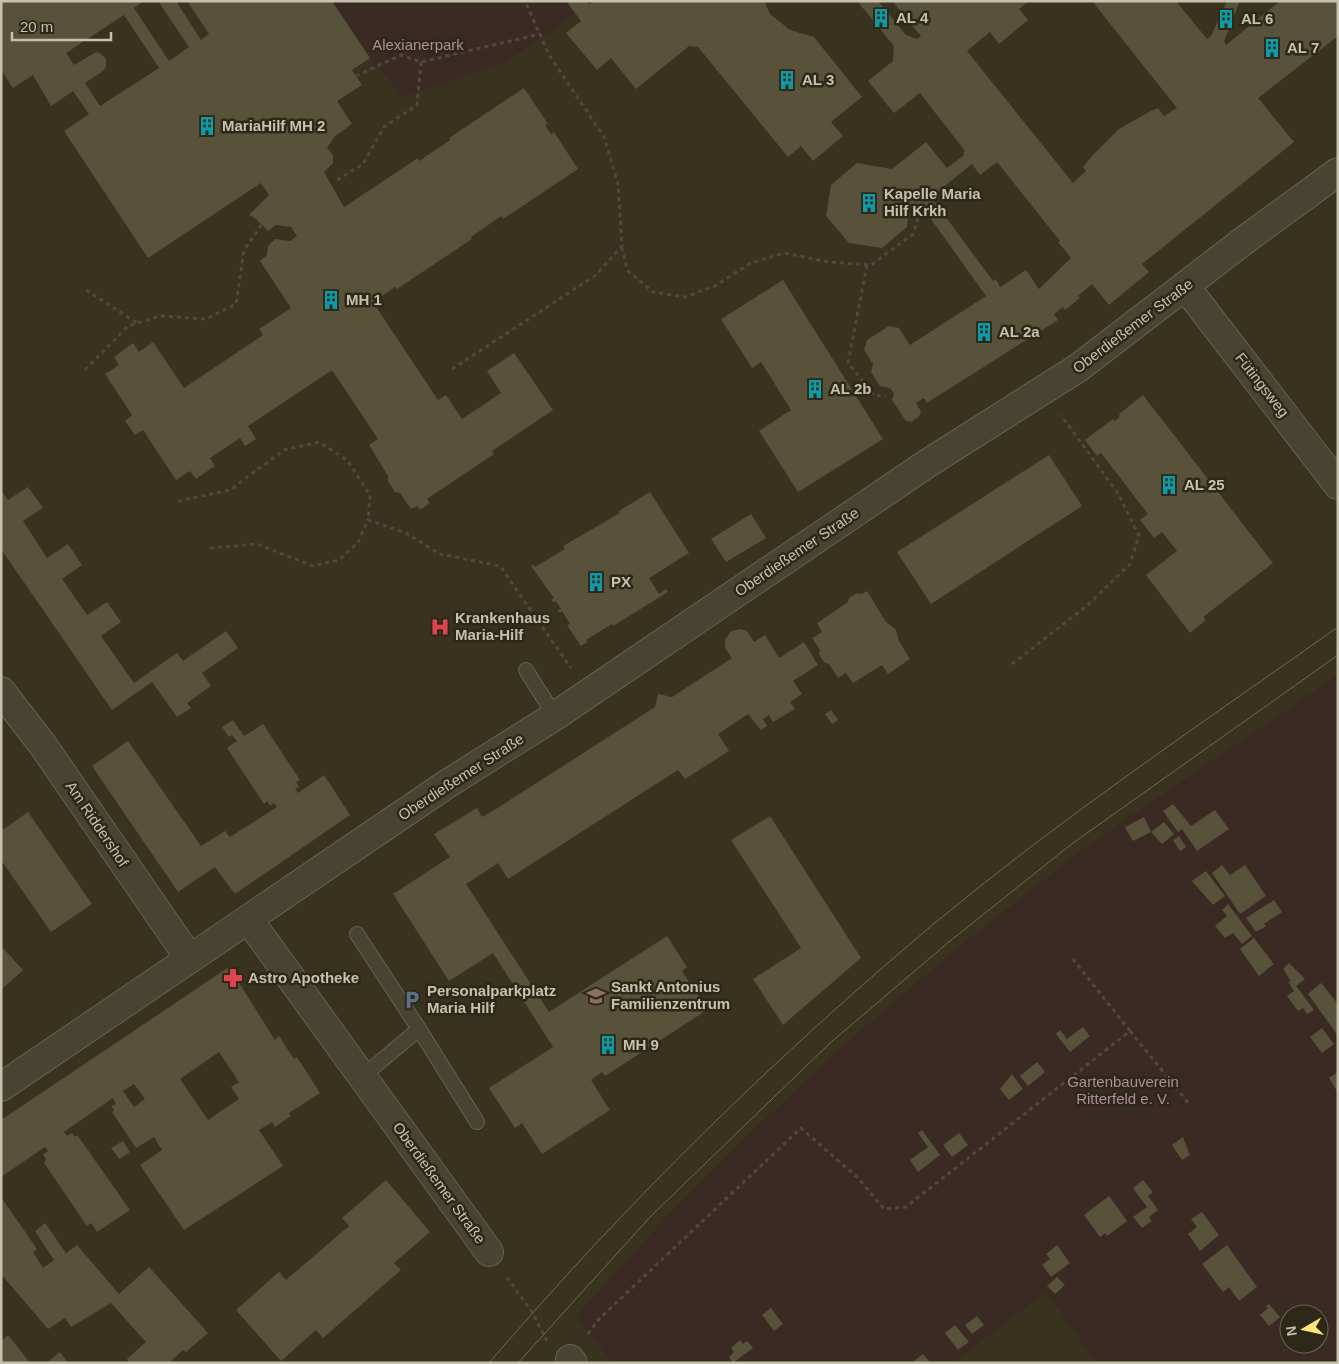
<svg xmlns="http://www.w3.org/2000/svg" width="1339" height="1364" font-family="Helvetica,sans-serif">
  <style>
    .green { fill: #3b2923; fill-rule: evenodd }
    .building { fill: #58523a; fill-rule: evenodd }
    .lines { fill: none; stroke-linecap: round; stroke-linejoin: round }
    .service-casing { stroke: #666250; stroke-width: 16 }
    .minor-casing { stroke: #666250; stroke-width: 30 }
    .path { stroke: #56453e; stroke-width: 3; stroke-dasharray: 4 4; stroke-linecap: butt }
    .service { stroke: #484432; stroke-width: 14 }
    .minor { stroke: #484432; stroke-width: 28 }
    .tram { stroke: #706a54; stroke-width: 1 }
    .labels { text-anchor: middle; stroke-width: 5; stroke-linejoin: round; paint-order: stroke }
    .poi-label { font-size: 15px; font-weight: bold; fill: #c5c1ac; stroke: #2d2818; text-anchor: start }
    .park-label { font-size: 15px; fill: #b18aa0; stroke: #2d2818 }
    .street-label { font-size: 15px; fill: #c5c1ac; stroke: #2d2818 }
  </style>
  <rect width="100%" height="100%" fill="#38321f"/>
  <g class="green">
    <path d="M 332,1 L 593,1 L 507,61 L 404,97 L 370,58 Z"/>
    <path d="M 1338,675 L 1338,1363 L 1097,1363 L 1046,1291 L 953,1363 L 613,1363 L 576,1317 L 659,1225 L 746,1137 L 840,1049 L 954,951 L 1083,849 ZM 1289,1314 L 1319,1314 L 1319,1344 L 1289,1344 Z"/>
  </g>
  <g class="building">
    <path d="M 1,1 L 144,1 L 134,8 L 169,61 L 189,47 L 158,1 L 176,1 L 201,40 L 209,34 L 187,1 L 332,1 L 370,58 L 352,70 L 362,85 L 337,101 L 352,124 L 335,136 L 327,148 L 333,155 L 333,163 L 324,172 L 344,207 L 418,158 L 419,161 L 450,140 L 449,138 L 524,88 L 548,124 L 545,125 L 551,134 L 554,132 L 578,169 L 503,219 L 501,216 L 471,237 L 472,239 L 397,289 L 395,287 L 373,302 L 438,400 L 446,395 L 462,419 L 501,393 L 487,371 L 514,353 L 553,410 L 492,451 L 494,454 L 427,499 L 430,503 L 420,510 L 417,506 L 411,509 L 400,493 L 395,492 L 388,481 L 388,476 L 369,445 L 378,439 L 332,370 L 248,426 L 256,439 L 245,446 L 240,438 L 210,458 L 215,466 L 196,479 L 190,471 L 176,480 L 143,430 L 135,435 L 125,421 L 132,415 L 105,374 L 119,365 L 114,357 L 133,343 L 139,352 L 153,342 L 184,388 L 263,335 L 259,329 L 291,308 L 260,261 L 267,255 L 268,246 L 275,239 L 290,241 L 297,236 L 291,227 L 276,225 L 268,231 L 256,219 L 249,215 L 269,195 L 261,183 L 148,258 L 64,131 L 89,114 L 73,91 L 51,106 L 33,75 L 13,88 L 1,70 ZM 124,15 L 159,68 L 100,106 L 85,83 L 103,71 L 106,67 L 106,59 L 100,53 L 96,52 L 74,65 L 66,53 Z"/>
    <path d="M 566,1 L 587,1 L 589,4 L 593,1 L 764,1 L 770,14 L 790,30 L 814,37 L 862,97 L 831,122 L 843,136 L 813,161 L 801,146 L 788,157 L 698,47 L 689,46 L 636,89 L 611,58 L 597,70 L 566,33 L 581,21 Z"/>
    <path d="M 857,1 L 878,1 L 906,35 L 917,39 L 921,36 L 892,1 L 1029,1 L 1019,9 L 1028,20 L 999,44 L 990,32 L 967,51 L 1073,183 L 1086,171 L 1083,167 L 1092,156 L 1119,129 L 1149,112 L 1158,108 L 1164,116 L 1177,108 L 1092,1 L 1176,1 L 1207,39 L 1211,36 L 1227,1 L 1240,1 L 1224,41 L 1226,45 L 1280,1 L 1338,1 L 1338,36 L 1258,98 L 1294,142 L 1142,264 L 1149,272 L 1109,305 L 1092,284 L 1078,296 L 1080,298 L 1065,310 L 1063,307 L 1054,314 L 1058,320 L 927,403 L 924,398 L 916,403 L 921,411 L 919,417 L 911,422 L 906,421 L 892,400 L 894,394 L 890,388 L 880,386 L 871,372 L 873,364 L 864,350 L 867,340 L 889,326 L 899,328 L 910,345 L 986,296 L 921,205 L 915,210 L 909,209 L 907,227 L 882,248 L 849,243 L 826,216 L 831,185 L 857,163 L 892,169 L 926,142 L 947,168 L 964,155 L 963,153 L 965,151 L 920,93 L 894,113 L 868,81 L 893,61 L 894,46 ZM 997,162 L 1060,241 L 1058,242 L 1071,258 L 1039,289 L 1026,270 L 1000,287 L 996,279 L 993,281 L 931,197 L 972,164 L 980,175 Z"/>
    <path d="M 783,280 L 883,439 L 798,492 L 759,431 L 791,410 L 761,362 L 752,368 L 721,319 Z"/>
    <path d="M 1143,395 L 1273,563 L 1203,617 L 1206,620 L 1190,633 L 1146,575 L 1177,551 L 1162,532 L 1154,538 L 1140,520 L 1148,514 L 1101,453 L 1097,456 L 1085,440 L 1113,419 L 1115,421 L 1120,416 L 1119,414 Z"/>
    <path d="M 1049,455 L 1082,506 L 931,604 L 897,552 Z"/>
    <path d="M 28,487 L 43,508 L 23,521 L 47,558 L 68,544 L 82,565 L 62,579 L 87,615 L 107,602 L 121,622 L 101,636 L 134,683 L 177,653 L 183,661 L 226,631 L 238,648 L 202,673 L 211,686 L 187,703 L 191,708 L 177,717 L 152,682 L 112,710 L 1,549 L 1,490 L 8,500 Z"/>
    <path d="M 650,492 L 689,553 L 649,578 L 659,594 L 666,589 L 668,592 L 613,626 L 612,624 L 586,640 L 587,642 L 581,646 L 567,625 L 570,624 L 562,611 L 560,613 L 558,610 L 561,609 L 556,601 L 553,602 L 551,600 L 554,598 L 531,566 L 533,565 L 535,567 L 565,549 L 563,546 L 620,513 L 619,511 Z"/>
    <path d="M 751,514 L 766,538 L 726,562 L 711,539 Z"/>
    <path d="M 867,591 L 886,622 L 896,630 L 899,641 L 910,659 L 888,674 L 882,665 L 853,683 L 846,673 L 838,678 L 829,664 L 824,662 L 819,654 L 820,650 L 812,638 L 822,632 L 817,623 L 848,602 L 849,598 L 857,593 L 862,594 Z"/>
    <path d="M 741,629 L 747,631 L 754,642 L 765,635 L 779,658 L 804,642 L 818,665 L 793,681 L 802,694 L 790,702 L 795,709 L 773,722 L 769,715 L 763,719 L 767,726 L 761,730 L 748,714 L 718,734 L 729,751 L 685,779 L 678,770 L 508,879 L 498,863 L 466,884 L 549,1012 L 667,936 L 687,967 L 682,971 L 707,1010 L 605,1076 L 602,1072 L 591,1080 L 610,1110 L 542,1154 L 522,1123 L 515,1128 L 489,1088 L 553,1047 L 493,953 L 449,981 L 393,894 L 450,857 L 434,834 L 477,808 L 482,817 L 496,809 L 655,707 L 658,694 L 672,697 L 732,658 L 725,648 L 725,640 L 731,631 Z"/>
    <path d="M 831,710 L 838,720 L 832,724 L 825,714 Z"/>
    <path d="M 233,720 L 244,736 L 263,724 L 300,780 L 296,782 L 299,787 L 295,789 L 298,793 L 324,775 L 350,815 L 235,894 L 215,867 L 178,892 L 92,766 L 128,741 L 201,846 L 225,831 L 230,837 L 277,807 L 274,803 L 270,806 L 267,801 L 264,804 L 227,748 L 237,741 L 232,735 L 229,737 L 222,727 Z"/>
    <path d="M 1173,804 L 1191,826 L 1215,810 L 1229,829 L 1197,851 L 1182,829 L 1178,832 L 1163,811 Z"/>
    <path d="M 28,812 L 92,904 L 51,932 L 1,860 L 1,831 Z"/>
    <path d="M 770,816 L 861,958 L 783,1025 L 753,979 L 801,948 L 731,840 Z"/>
    <path d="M 1144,817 L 1151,832 L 1133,841 L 1125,827 Z"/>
    <path d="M 1164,822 L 1174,834 L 1162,844 L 1151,832 Z"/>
    <path d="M 1179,836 L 1186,847 L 1180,851 L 1173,840 Z"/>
    <path d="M 1222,865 L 1230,875 L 1245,865 L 1266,896 L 1240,914 L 1212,873 Z"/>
    <path d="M 1206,871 L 1225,896 L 1213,905 L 1192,881 Z"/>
    <path d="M 1274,900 L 1282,912 L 1264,924 L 1266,926 L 1256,932 L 1246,918 Z"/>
    <path d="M 1228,904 L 1252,936 L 1242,944 L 1233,933 L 1225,938 L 1215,926 L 1227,916 L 1222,910 Z"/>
    <path d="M 1254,938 L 1274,964 L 1259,976 L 1240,949 Z"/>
    <path d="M 1,946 L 23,970 L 1,990 Z"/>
    <path d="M 1289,963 L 1305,979 L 1296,986 L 1314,1010 L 1307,1014 L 1303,1008 L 1298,1011 L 1287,996 L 1294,991 L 1288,982 L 1291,981 L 1283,969 Z"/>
    <path d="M 229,967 L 275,1040 L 279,1036 L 294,1059 L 297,1057 L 320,1093 L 289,1113 L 291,1116 L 275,1127 L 272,1122 L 259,1130 L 283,1166 L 184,1230 L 140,1165 L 162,1150 L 154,1137 L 136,1148 L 112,1112 L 114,1110 L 111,1106 L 116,1104 L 113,1098 L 64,1132 L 67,1136 L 72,1133 L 74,1136 L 78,1136 L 130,1210 L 97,1232 L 91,1223 L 87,1226 L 44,1163 L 46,1159 L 43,1155 L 48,1151 L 45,1147 L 1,1177 L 1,1120 ZM 219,1052 L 239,1082 L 231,1087 L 239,1099 L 208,1120 L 180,1079 ZM 134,1084 L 145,1099 L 134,1107 L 123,1091 Z"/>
    <path d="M 1321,983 L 1338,1004 L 1338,1036 L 1308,994 Z"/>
    <path d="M 1083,1027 L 1090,1036 L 1070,1052 L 1056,1034 L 1060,1030 L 1067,1039 Z"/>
    <path d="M 1322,1028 L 1334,1044 L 1322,1053 L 1310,1037 Z"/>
    <path d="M 1037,1062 L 1045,1072 L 1028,1086 L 1020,1076 Z"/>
    <path d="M 1338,1072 L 1338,1093 L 1329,1078 Z"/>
    <path d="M 1012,1074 L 1023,1089 L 1009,1100 L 1000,1089 Z"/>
    <path d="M 922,1130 L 940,1155 L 918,1172 L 910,1160 L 928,1147 L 918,1133 Z"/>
    <path d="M 959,1133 L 968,1145 L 952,1157 L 943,1145 Z"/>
    <path d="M 1183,1137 L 1190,1155 L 1182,1160 L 1172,1145 Z"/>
    <path d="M 123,1141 L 130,1152 L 119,1159 L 111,1148 Z"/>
    <path d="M 386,1180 L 430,1232 L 394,1263 L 401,1270 L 323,1338 L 316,1330 L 281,1361 L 236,1310 L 279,1272 L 286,1280 L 349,1226 L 342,1218 Z"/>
    <path d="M 1143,1180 L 1153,1192 L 1148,1196 L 1158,1210 L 1149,1217 L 1152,1221 L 1142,1228 L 1133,1217 L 1147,1207 L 1133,1188 Z"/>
    <path d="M 1109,1196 L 1127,1221 L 1107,1236 L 1105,1233 L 1100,1237 L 1084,1215 Z"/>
    <path d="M 1,1197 L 37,1249 L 33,1252 L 43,1268 L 54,1260 L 35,1231 L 45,1223 L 66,1253 L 77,1245 L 119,1294 L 149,1267 L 208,1333 L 186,1352 L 183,1350 L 169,1363 L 130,1363 L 127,1359 L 146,1342 L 111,1303 L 71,1327 L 65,1318 L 48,1329 L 1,1274 Z"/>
    <path d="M 1202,1212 L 1219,1235 L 1200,1251 L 1188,1234 L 1197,1227 L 1191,1219 Z"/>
    <path d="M 1057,1245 L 1070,1263 L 1051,1277 L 1042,1265 L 1050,1259 L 1046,1254 Z"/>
    <path d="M 1227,1245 L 1257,1287 L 1239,1301 L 1229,1287 L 1223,1292 L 1202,1264 Z"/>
    <path d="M 1057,1277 L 1065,1285 L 1055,1294 L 1047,1286 Z"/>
    <path d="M 1269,1304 L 1280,1317 L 1269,1326 L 1260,1315 L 1268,1308 L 1266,1306 Z"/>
    <path d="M 771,1308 L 783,1324 L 774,1331 L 762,1315 Z"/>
    <path d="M 977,1316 L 984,1325 L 972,1334 L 965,1325 Z"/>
    <path d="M 955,1325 L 969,1342 L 958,1350 L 945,1333 Z"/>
    <path d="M 8,1335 L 30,1363 L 1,1363 L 1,1341 Z"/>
    <path d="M 740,1340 L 743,1344 L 747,1341 L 753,1348 L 733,1363 L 729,1357 L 734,1352 L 731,1348 Z"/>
    <path d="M 60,1352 L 68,1363 L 46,1363 Z"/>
    <path d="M 923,1354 L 931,1363 L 911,1363 Z"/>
  </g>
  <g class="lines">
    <g class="service-casing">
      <g id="service">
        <path d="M 526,670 L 555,716"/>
        <path d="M 357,934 L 419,1029"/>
        <path d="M 362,1077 L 419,1029 L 477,1122"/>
      </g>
    </g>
    <g class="minor-casing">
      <g id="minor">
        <path d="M 1185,286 L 1338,485"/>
        <path d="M 1,691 L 42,744 L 190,959"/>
        <path d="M 249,920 L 489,1252"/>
        <path d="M 1,1087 L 447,784 L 555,716 L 928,463 L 1078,368 L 1246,239 L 1338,172"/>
        <path d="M 570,1359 L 573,1363"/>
      </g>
    </g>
    <g class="path">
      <path d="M 356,76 L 401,55 L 421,62 L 540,34"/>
      <path d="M 337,180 L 363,164 L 384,127 L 417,105 L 421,62"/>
      <path d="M 622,247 L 627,270 L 653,292 L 685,297 L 715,286 L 749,264 L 784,253 L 829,262 L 871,265 L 913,234 L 920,212"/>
      <path d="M 867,265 L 848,363 L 874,395 L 886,397"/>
      <path d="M 86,290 L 137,323"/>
      <path d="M 452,369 L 596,275 L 622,246 L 618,184 L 604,137 L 549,55 L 525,1"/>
      <path d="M 85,370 L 128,326 L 160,316 L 206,319 L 236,304 L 244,250 L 262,224"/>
      <path d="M 178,501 L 230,490 L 284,450 L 319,442 L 347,460 L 370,495 L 368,520"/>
      <path d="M 210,548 L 257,544 L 313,566 L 339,560 L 358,542 L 368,520 L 406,533 L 440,554 L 500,566 L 571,668"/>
      <path d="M 1012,664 L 1088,605 L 1130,564 L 1139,536 L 1119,495 L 1061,415"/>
      <path d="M 1130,1031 L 1190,1105"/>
      <path d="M 507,1277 L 532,1312 L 547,1341"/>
      <path d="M 588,1334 L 597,1321 L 801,1128 L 858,1178 L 884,1209 L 906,1207 L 1130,1031 L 1072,958"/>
    </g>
    <use href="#service" class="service"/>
    <use href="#minor" class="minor"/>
    <g class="tram">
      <path d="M 489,1363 C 626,1203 775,1057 936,922 C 1064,816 1202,723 1338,627"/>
      <path d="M 518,1363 L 650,1217 L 830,1043 L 950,941 L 1073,843 L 1338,655"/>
    </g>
  </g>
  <defs>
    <g id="building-bare" transform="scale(1.5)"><path d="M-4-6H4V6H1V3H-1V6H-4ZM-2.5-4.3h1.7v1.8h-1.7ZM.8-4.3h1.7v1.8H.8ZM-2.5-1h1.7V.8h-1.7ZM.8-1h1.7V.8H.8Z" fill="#0f9aa8" stroke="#2d2818" stroke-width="2.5" paint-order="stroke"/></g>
    <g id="hospital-bare" transform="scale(1.5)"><path d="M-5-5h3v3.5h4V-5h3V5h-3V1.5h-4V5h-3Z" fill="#e0444e" stroke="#2d2818" stroke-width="2.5" paint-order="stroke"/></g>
    <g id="pharmacy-bare" transform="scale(1.5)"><path d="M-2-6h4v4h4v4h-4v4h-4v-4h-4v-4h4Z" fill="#e0444e" stroke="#2d2818" stroke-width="2.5" paint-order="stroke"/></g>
    <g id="school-bare" transform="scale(1.5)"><path d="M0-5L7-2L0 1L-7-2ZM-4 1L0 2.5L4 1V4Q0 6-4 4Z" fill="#8d6e63" stroke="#2d2818" stroke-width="2.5" paint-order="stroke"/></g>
    <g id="parking-bare" transform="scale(1.5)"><path d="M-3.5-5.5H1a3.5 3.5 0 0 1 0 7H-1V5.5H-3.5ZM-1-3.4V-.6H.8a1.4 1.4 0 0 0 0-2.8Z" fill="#5c6f8a" stroke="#2d2818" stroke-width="2.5" paint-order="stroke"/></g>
  </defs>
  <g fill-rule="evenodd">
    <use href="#building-bare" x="881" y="18"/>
    <use href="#building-bare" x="1226" y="19"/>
    <use href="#building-bare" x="1272" y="48"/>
    <use href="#building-bare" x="787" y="80"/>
    <use href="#building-bare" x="207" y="126"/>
    <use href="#building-bare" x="869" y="203"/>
    <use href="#building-bare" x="331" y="300"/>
    <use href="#building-bare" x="984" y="332"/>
    <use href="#building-bare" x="815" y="389"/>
    <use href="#building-bare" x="1169" y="485"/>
    <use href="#building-bare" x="596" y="582"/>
    <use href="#hospital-bare" x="440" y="627"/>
    <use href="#pharmacy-bare" x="233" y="978"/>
    <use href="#school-bare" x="596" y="996"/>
    <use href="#parking-bare" x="412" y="1000"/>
    <use href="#building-bare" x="608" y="1045"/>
  </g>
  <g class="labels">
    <g class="poi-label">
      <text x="896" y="23">AL 4</text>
      <text x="1241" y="24">AL 6</text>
      <text x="1287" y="53">AL 7</text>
      <text x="802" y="85">AL 3</text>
      <text x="222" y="131">MariaHilf MH 2</text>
      <text x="884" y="199">Kapelle Maria<tspan x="884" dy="17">Hilf Krkh</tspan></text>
      <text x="346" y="305">MH 1</text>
      <text x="999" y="337">AL 2a</text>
      <text x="830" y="394">AL 2b</text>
      <text x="1184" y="490">AL 25</text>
      <text x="611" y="587">PX</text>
      <text x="455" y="623">Krankenhaus<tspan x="455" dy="17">Maria-Hilf</tspan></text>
      <text x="248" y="983">Astro Apotheke</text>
      <text x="611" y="992">Sankt Antonius<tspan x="611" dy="17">Familienzentrum</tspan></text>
      <text x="427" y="996">Personalparkplatz<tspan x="427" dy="17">Maria Hilf</tspan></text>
      <text x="623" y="1050">MH 9</text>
    </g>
    <g class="park-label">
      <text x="418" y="50">Alexianerpark</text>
      <text x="1123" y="1087">Gartenbauverein<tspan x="1123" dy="17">Ritterfeld e. V.</tspan></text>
    </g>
    <g class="street-label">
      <text transform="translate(1133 326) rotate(-37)" y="5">Oberdießemer Straße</text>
      <text transform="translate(1262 385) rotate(52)" y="5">Fütingsweg</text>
      <text transform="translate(797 552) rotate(-34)" y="5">Oberdießemer Straße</text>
      <text transform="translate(461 777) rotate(-33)" y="5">Oberdießemer Straße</text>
      <text transform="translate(97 824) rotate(56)" y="5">Am Riddershof</text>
      <text transform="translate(439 1183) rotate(54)" y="5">Oberdießemer Straße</text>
    </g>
  </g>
  <rect width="1339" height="1364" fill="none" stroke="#c5c1ac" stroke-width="5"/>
  <g transform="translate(1304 1329) rotate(261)"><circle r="24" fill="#2d2818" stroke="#6a6553"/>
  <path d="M0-4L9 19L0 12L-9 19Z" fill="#fee579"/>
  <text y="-8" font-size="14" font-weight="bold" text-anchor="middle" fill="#c5c1ac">N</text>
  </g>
  <path d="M12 32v8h99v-8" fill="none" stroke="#c5c1ac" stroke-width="2.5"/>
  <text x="20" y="32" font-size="15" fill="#c5c1ac" stroke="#2d2818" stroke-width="4" paint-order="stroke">20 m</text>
</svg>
